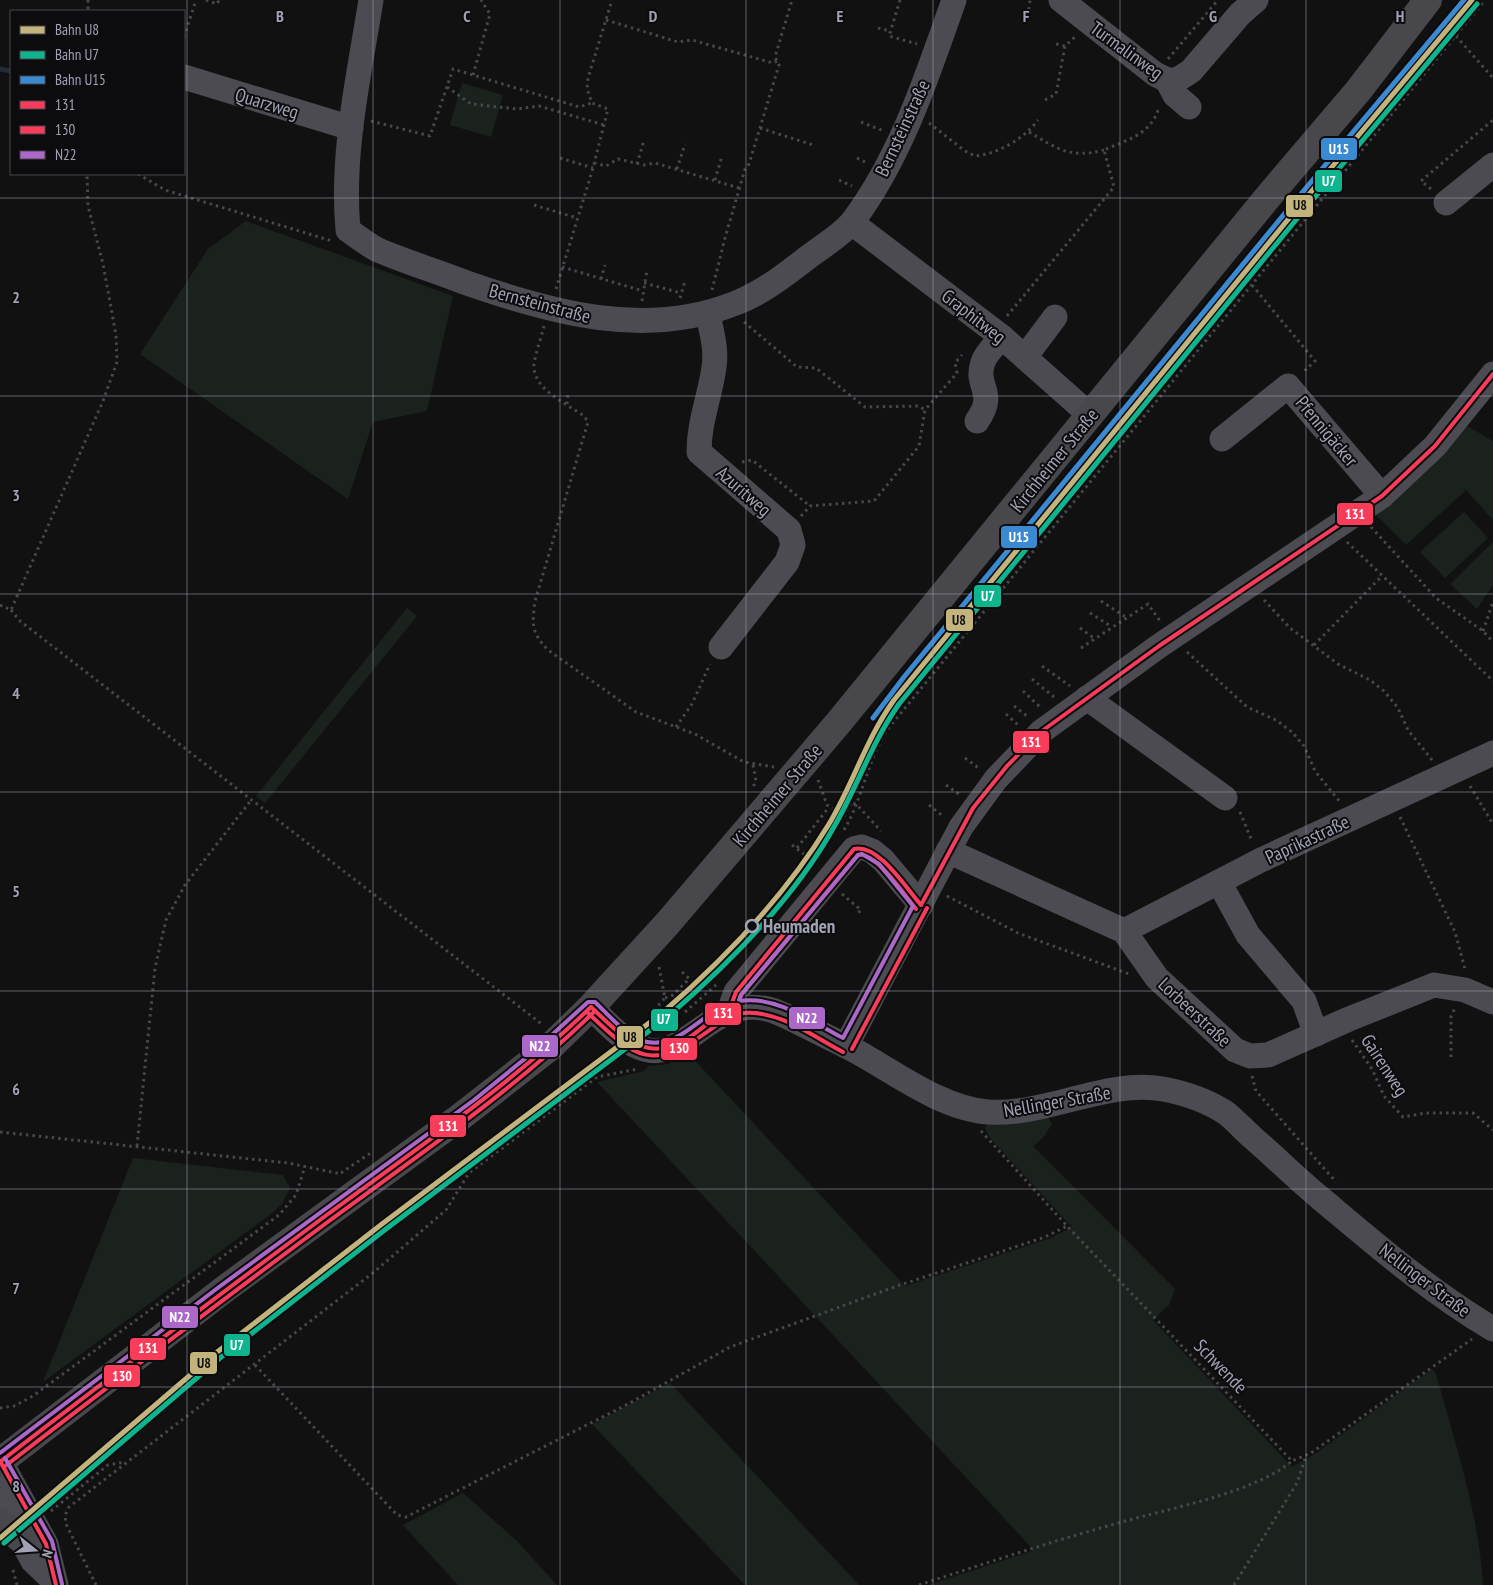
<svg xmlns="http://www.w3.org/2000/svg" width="1493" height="1585" font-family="'PT Sans Narrow',sans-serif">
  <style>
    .green { fill: #1b221d }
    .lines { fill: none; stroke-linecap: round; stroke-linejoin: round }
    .stream { stroke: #252933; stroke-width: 5 }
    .path { stroke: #47474c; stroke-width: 3; stroke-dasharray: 2.5 4; stroke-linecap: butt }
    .minor { stroke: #4b4b51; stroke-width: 25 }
    .major { stroke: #48474c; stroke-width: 28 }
    .bus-1-casing { stroke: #0c0b0d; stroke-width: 8 }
    .bus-2-casing { stroke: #0c0b0d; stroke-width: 8 }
    .bus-3-casing { stroke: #0c0b0d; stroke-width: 8 }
    .bus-1 { stroke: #f83c5a; stroke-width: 4 }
    .bus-2 { stroke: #f83c5a; stroke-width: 4 }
    .bus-3 { stroke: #ac68c9; stroke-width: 4 }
    .rail-1-casing { stroke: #0c0b0d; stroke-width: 9 }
    .rail-2-casing { stroke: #0c0b0d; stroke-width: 9 }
    .rail-3-casing { stroke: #0c0b0d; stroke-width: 9 }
    .rail-1 { stroke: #c3b47d; stroke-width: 5 }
    .rail-2 { stroke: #0eb48d; stroke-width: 5 }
    .rail-3 { stroke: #3a89d1; stroke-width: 5 }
    .grid { fill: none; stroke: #a1a2b3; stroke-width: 1; stroke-opacity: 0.55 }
    .stop-dot { fill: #0c0b0d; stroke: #a1a2b3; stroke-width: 2.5 }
    .labels { text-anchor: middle; stroke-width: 4; stroke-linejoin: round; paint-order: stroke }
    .street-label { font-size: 19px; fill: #a1a2b3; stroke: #0c0b0d }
    .stop-label { font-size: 19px; font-weight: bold; fill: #a1a2b3; stroke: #0c0b0d; text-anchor: start }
    .grid-label { font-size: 16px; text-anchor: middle; font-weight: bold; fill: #a1a2b3; stroke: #0c0b0d; stroke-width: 4; stroke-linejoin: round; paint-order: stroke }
    .line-badge { stroke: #0c0b0d; stroke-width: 2 }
    .badge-label { font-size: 14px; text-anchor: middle; font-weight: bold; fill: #fff }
    .pale-badge-label { font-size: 14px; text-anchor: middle; font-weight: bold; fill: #111 }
  </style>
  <rect width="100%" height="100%" fill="#111"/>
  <g class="green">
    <path d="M 462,83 L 503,95 L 491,137 L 450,125 Z"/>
    <path d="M 246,221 L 453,296 L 427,411 L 373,422 L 348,499 L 140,354 L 208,249 Z"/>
    <path d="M 1464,424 L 1493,441 L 1493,520 L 1466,490 L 1406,545 L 1374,513 Z"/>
    <path d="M 1464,512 L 1488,538 L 1445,578 L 1420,552 Z"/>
    <path d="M 1493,542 L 1493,585 L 1477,609 L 1450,584 Z"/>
    <path d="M 407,608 L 417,616 L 265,803 L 256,796 Z"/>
    <path d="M 688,1053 L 905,1286 L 1051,1238 L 1072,1227 L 990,1138 L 985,1129 L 987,1124 L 1046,1114 L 1052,1124 L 1043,1138 L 1033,1146 L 1175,1289 L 1169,1305 L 1153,1320 L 1292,1467 L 1315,1454 L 1432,1369 L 1436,1374 C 1455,1443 1479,1514 1483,1585 L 928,1585 L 1032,1551 L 1030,1546 L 597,1082 L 644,1071 L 648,1066 L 669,1064 Z"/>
    <path d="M 133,1158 L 283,1175 L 290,1188 L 282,1204 L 271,1214 L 43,1382 Z"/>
    <path d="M 670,1383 L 859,1585 L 745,1585 L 592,1424 Z"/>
    <path d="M 463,1493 L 517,1541 L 557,1585 L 458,1585 L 403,1525 Z"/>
  </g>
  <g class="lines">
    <path class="stream" d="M 0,69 L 11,71"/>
    <g class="path">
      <path d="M 88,0 L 88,11"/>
      <path d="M 206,0 L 217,4 L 219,0"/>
      <path d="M 900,0 L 889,36 L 917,44"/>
      <path d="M 1028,16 L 1030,0"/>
      <path d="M 606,20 L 678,42 L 692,40 L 773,63 L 777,61"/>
      <path d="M 878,28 L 890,31"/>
      <path d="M 1456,36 L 1493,78"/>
      <path d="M 184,37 L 196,0"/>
      <path d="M 1056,44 L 1065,46 L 1076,36"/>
      <path d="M 1168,59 L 1218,0"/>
      <path d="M 473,75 L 490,14 L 481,0"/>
      <path d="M 447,87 L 471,104 L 517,109 L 539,106 L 604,125"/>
      <path d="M 1045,100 L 1056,94 L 1065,46"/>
      <path d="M 371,121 L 430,136 L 453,69 L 579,107 L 592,103"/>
      <path d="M 861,122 L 884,131"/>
      <path d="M 929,123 L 965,151 L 975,156 C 998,154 1025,138 1038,120"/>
      <path d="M 760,128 L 813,145"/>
      <path d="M 1029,132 C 1058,149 1070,159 1104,150"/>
      <path d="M 560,158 L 593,168"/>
      <path d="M 857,158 L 867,163"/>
      <path d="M 594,163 L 606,166 L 618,159 L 644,165 L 655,163 L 739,188"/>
      <path d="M 637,164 L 644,140"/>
      <path d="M 677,169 L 685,144"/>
      <path d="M 138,174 L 165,190 L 332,241"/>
      <path d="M 715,180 L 722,156"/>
      <path d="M 839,180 L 852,186"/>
      <path d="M 1431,189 L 1421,181 L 1493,120"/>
      <path d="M 534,205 L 577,218"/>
      <path d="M 562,267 L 643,291"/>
      <path d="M 601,279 L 605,265"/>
      <path d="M 644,283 L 681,293"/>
      <path d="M 1252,285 L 1315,361 L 1302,373"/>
      <path d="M 556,289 L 593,168 L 608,109 L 592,103 L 587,89 L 588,78 L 612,0"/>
      <path d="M 712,290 L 725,238 L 745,169 L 749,164 L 779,65 L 775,57 L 792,0"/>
      <path d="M 680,298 L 685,281"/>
      <path d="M 642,301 L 647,270"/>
      <path d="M 1007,316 L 1114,187 L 1104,150 C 1127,140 1152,134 1159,107"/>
      <path d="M 744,322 L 797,367 L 816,368 L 865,407 L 919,406 L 925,410"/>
      <path d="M 544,326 C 541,338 536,352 534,364 C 532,389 567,404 584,416 L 588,422 L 535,601 C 532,625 531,632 548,650 L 636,712 L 695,734 L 744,762 L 774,767"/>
      <path d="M 567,404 L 568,393"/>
      <path d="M 742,462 L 752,460 L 810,506"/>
      <path d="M 801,516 L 810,506 L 874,501 L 919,446 L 925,410 L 957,373 L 955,363 L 962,355"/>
      <path d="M 1371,527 L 1436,598 L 1483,631 L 1493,642"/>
      <path d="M 1347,542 L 1493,681"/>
      <path d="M 1264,600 L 1290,628 L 1338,664 L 1370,680 L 1384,691 L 1398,708 L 1408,730 L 1432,760"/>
      <path d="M 1101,601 L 1127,618"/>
      <path d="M 0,605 L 11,610 L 103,401 L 117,362 L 116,335 L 103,264 L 88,206 L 87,174"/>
      <path d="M 11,610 L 20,621 L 543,1025"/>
      <path d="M 1090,613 L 1112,627"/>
      <path d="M 1080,628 L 1095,639"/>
      <path d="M 1483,631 L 1493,602"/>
      <path d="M 1314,645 L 1382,576"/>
      <path d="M 1081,648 L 1148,604 L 1160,621"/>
      <path d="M 1187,652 L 1247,707 L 1276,720 L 1292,732 L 1304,746 L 1315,771 L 1340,802"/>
      <path d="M 1042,666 L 1070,686"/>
      <path d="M 1032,679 L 1054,697"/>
      <path d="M 1023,691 L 1040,707"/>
      <path d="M 1014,706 L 1027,716"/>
      <path d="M 1006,714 L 1019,726"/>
      <path d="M 676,727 L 692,704 L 710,664"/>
      <path d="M 965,758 L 980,769"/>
      <path d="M 753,765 L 756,781 L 753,787"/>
      <path d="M 818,780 L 827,805 L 844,816 L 851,802 L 857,805 L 881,831"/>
      <path d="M 946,785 L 960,795"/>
      <path d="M 1470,786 L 1493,824"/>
      <path d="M 929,805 L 944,817"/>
      <path d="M 1240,812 L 1252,841"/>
      <path d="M 1400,817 L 1455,932 L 1465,969"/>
      <path d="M 844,830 C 863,798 867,761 887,730 L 1485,0"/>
      <path d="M 792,845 L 805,855"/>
      <path d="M 797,848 L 829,807"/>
      <path d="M 842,894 L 861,910 L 858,913"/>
      <path d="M 947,896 L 1018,933 L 1129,974"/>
      <path d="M 659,967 L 665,998 L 656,1008 L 669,1024"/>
      <path d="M 682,972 L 693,982"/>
      <path d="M 665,998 L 673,995 L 689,979"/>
      <path d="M 685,1012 L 716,985"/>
      <path d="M 1352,1040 L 1372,1069 L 1384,1096 L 1403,1117 L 1426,1113 L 1473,1113 L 1493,1130"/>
      <path d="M 1451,1057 L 1451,1017 L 1455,1008"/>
      <path d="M 1252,1076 L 1256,1091 L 1336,1182"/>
      <path d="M 981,1131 L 1067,1226 L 1292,1461 L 1311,1453 L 1472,1339"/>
      <path d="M 0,1132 L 288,1163 L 341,1174"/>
      <path d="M 137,1146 L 155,968 L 166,920 L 185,885 L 252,799"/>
      <path d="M 341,1173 L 372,1152"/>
      <path d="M 255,1365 L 397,1515 L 406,1517 L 628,1404 L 730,1347 L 897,1286 L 1045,1237 L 1067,1226"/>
      <path d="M 0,1408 L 14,1406 L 33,1396 L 279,1215 L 296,1195 L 305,1166"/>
      <path d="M 51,1511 L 108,1465 L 125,1462"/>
      <path d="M 13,1570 L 17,1585"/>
      <path d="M 96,1585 L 66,1524 L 65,1515 L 69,1507 L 374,1272 L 446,1210 L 469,1173 L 597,1077 L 638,1069"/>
      <path d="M 919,1585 C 986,1563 1053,1541 1122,1522 C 1170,1508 1254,1493 1292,1461"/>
      <path d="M 1234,1585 L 1297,1483 L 1306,1456"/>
    </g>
    <g class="minor">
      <path d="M 371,0 C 359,76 341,153 348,230 C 358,237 368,245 378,250 C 406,262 436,271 464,282 C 552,313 646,339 736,303 C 762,293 785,275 807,258 C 821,247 842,235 853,221 C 902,155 927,76 954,0"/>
      <path d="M 1061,0 L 1155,74 L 1167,80 L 1177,80 L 1191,71 L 1240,14 L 1256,0"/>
      <path d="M 184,77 L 351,128"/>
      <path d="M 1167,80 L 1175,95 L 1189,107"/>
      <path d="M 1446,203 L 1493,165"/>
      <path d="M 852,223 L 1002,337 L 1091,416"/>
      <path d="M 708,313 C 711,331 717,349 714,367 C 710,397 699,421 699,452 L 789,530 L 793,545 L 787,562 L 721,647"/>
      <path d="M 1025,357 L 1055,317"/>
      <path d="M 977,421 C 998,391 974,388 983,362 C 986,353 996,344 1002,337"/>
      <path d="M 1222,439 L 1288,386 L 1382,496"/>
      <path d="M 1087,698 L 1225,798"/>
      <path d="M 948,851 L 1124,931 L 1157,978 L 1235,1050 L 1250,1056 L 1268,1055 L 1349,1019 L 1434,985 L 1465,990 L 1493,1002"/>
      <path d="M 1219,882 L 1248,935 L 1304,1001 L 1316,1034"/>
      <path d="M 1124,931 L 1261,860 L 1493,753"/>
      <path d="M 591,1007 C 604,1020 618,1036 634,1045 C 683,1071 706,999 762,1008 C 779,1010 794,1021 810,1028 C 827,1037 844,1044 861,1054 C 898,1075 944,1109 988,1112 C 1046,1116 1106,1079 1163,1089 C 1184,1093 1208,1101 1226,1113 C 1235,1120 1244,1130 1253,1138 C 1275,1157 1296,1178 1319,1197 C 1374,1243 1430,1292 1493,1329"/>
      <path d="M 729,1011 L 736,992 L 854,849 L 862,847 L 872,851 L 883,860 L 921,905"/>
      <path d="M 846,1046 L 961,827 L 996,779 L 1042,731 L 1159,646 L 1382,496 L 1435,446 L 1493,374"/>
      <path d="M 0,1461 L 46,1544 L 56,1585"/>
      <path d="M 0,1500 L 33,1561 L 55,1582"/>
    </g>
    <g class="major">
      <path d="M 0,1462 L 226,1288 L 459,1118 L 550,1047 L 591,1007 L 667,924 L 839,722 L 1267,198 L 1358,91 L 1428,0"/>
      <path d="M 0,1521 L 22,1540"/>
    </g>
    <g class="bus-1-casing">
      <g id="bus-1">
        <path d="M 921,905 L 973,808 L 1007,766 L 1042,731 L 1159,646 L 1382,496 L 1435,446 L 1493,374"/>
        <path d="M 591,1007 C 622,1036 647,1066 690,1037 C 703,1028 714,1017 729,1011"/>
        <path d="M 729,1011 L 736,992 L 854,849 C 878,843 906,888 921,905"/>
        <path d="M 0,1461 L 46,1544 L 56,1585"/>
        <path d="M 0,1462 C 108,1378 218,1296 328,1214 C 418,1148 510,1085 591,1007"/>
      </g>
    </g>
    <g class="bus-2-casing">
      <g id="bus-2">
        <path d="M 587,1012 C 633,1055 649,1074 707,1032 C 718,1024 730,1015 744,1013 C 779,1010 814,1037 843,1052"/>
        <path d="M 735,1013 L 741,995 L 858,855 C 874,850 906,897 916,909"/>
        <path d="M 852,1049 L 927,908"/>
        <path d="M 4,1467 C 111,1384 220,1302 329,1221 C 420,1154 514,1090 595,1011"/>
      </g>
    </g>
    <g class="bus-3-casing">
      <g id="bus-3">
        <path d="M 862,854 L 879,864 L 913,906 L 843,1038 C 812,1022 776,995 739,1001 L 741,995 L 858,855 Z"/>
        <path d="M 0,1453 L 219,1287 L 474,1100 L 532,1053 L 588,1002 L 595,1002 C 622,1028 643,1058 682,1034 C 697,1025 709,1013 724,1006"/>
        <path d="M 5,1458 L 52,1541 L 62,1584"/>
      </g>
    </g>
    <use href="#bus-1" class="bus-1"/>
    <use href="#bus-2" class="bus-2"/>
    <use href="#bus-3" class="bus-3"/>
    <g class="rail-1-casing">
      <path id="rail-1" d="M 0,1538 L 216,1353 L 382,1224 L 661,1014 C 725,959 785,896 829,824 C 853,784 866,739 894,700 L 1295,211 L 1472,0"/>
    </g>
    <g class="rail-2-casing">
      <path id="rail-2" d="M 4,1543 L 220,1358 L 386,1229 L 665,1019 C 728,965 795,898 835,825 C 858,785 872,742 899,704 L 1300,215 L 1477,4"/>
    </g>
    <g class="rail-3-casing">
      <path id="rail-3" d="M 873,718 L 904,677 L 1290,207 L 1464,0"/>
    </g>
    <use href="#rail-1" class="rail-1"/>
    <use href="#rail-2" class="rail-2"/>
    <use href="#rail-3" class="rail-3"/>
  </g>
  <path class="grid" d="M 187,0 L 187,1585M 373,0 L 373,1585M 560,0 L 560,1585M 746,0 L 746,1585M 933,0 L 933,1585M 1120,0 L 1120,1585M 1306,0 L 1306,1585M 0,198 L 1493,198M 0,396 L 1493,396M 0,594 L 1493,594M 0,792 L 1493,792M 0,991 L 1493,991M 0,1189 L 1493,1189M 0,1387 L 1493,1387"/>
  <circle class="stop-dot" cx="752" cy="926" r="6"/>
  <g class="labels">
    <g class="street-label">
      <text transform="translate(1127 50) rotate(36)" y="7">Turmalinweg</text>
      <text transform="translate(267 103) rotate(17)" y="7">Quarzweg</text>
      <text transform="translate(902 128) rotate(-65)" y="7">Bernsteinstraße</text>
      <text transform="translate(540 303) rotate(15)" y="7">Bernsteinstraße</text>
      <text transform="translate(974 316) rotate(38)" y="7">Graphitweg</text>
      <text transform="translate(1327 431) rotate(50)" y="7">Pfennigäcker</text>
      <text transform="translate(1054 460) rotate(-51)" y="7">Kirchheimer Straße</text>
      <text transform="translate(744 491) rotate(41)" y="7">Azuritweg</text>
      <text transform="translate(777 795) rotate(-50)" y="7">Kirchheimer Straße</text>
      <text transform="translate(1307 839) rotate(-25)" y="7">Paprikastraße</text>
      <text transform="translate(1195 1012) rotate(43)" y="7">Lorbeerstraße</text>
      <text transform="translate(1385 1065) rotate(57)" y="7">Gairenweg</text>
      <text transform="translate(1057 1101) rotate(-10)" y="7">Nellinger Straße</text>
      <text transform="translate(1425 1280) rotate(37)" y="7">Nellinger Straße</text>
      <text transform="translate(1221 1366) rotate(46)" y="7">Schwende</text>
    </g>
    <g class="stop-label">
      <text x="763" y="933">Heumaden</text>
    </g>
  </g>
  <g class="grid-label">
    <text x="280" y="22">B</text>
    <text x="467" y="22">C</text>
    <text x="653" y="22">D</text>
    <text x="840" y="22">E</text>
    <text x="1026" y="22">F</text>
    <text x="1213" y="22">G</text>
    <text x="1400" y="22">H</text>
    <text x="16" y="303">2</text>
    <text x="16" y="501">3</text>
    <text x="16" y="699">4</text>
    <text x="16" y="897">5</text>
    <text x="16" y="1095">6</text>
    <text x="16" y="1294">7</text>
    <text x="16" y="1492">8</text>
  </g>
  <g class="line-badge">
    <rect x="1320" y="137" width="38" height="24" rx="5" fill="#3a89d1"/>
    <rect x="1314" y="169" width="29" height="24" rx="5" fill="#0eb48d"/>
    <rect x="1285" y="194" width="29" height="24" rx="5" fill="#c3b47d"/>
    <rect x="1336" y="502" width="38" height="24" rx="5" fill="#f83c5a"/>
    <rect x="1000" y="525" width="38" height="24" rx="5" fill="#3a89d1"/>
    <rect x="973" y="584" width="29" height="24" rx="5" fill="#0eb48d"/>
    <rect x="945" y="608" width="29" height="24" rx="5" fill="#c3b47d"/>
    <rect x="1012" y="730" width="38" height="24" rx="5" fill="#f83c5a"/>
    <rect x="704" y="1002" width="38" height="24" rx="5" fill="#f83c5a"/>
    <rect x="788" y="1006" width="38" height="24" rx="5" fill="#ac68c9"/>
    <rect x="650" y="1008" width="29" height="24" rx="5" fill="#0eb48d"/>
    <rect x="616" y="1025" width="28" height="24" rx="5" fill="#c3b47d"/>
    <rect x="521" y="1034" width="38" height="24" rx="5" fill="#ac68c9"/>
    <rect x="660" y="1037" width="38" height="24" rx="5" fill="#f83c5a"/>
    <rect x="429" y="1114" width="38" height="24" rx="5" fill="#f83c5a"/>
    <rect x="161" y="1305" width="38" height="24" rx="5" fill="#ac68c9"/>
    <rect x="223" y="1333" width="28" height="24" rx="5" fill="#0eb48d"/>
    <rect x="129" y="1337" width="38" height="24" rx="5" fill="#f83c5a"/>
    <rect x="189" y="1351" width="29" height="24" rx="5" fill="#c3b47d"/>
    <rect x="103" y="1364" width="38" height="24" rx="5" fill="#f83c5a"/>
  </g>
  <g class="badge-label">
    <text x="1339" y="154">U15</text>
    <text x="1329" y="186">U7</text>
    <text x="1355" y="519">131</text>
    <text x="1019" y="542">U15</text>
    <text x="988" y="601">U7</text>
    <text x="1031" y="747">131</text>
    <text x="723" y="1018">131</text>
    <text x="807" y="1023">N22</text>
    <text x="664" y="1024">U7</text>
    <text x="540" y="1051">N22</text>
    <text x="679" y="1053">130</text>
    <text x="448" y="1131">131</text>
    <text x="180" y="1322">N22</text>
    <text x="237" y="1350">U7</text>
    <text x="148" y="1353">131</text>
    <text x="122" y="1381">130</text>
  </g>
  <g class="pale-badge-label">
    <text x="1300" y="210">U8</text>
    <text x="959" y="625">U8</text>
    <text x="630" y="1042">U8</text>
    <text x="204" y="1368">U8</text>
  </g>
  <rect x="10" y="10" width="175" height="165" fill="#0c0b0d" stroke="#48474f"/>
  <rect x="20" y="26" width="25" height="8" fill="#c3b47d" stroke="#48474f"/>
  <text x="55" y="35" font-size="15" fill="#a1a2b3">Bahn U8</text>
  <rect x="20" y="51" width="25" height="8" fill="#0eb48d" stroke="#48474f"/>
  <text x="55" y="60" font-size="15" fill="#a1a2b3">Bahn U7</text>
  <rect x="20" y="76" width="25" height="8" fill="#3a89d1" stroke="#48474f"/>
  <text x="55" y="85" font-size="15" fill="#a1a2b3">Bahn U15</text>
  <rect x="20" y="101" width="25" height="8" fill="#f83c5a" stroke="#48474f"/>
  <text x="55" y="110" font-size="15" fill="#a1a2b3">131</text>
  <rect x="20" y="126" width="25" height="8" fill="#f83c5a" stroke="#48474f"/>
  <text x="55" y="135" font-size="15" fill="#a1a2b3">130</text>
  <rect x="20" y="151" width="25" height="8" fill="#ac68c9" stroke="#48474f"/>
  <text x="55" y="160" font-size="15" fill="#a1a2b3">N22</text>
  <g transform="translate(35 1550) rotate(107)" stroke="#0c0b0d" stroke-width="4" paint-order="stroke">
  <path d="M0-4L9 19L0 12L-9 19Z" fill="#a1a2b3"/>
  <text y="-8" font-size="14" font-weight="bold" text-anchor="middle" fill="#a1a2b3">N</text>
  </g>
</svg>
